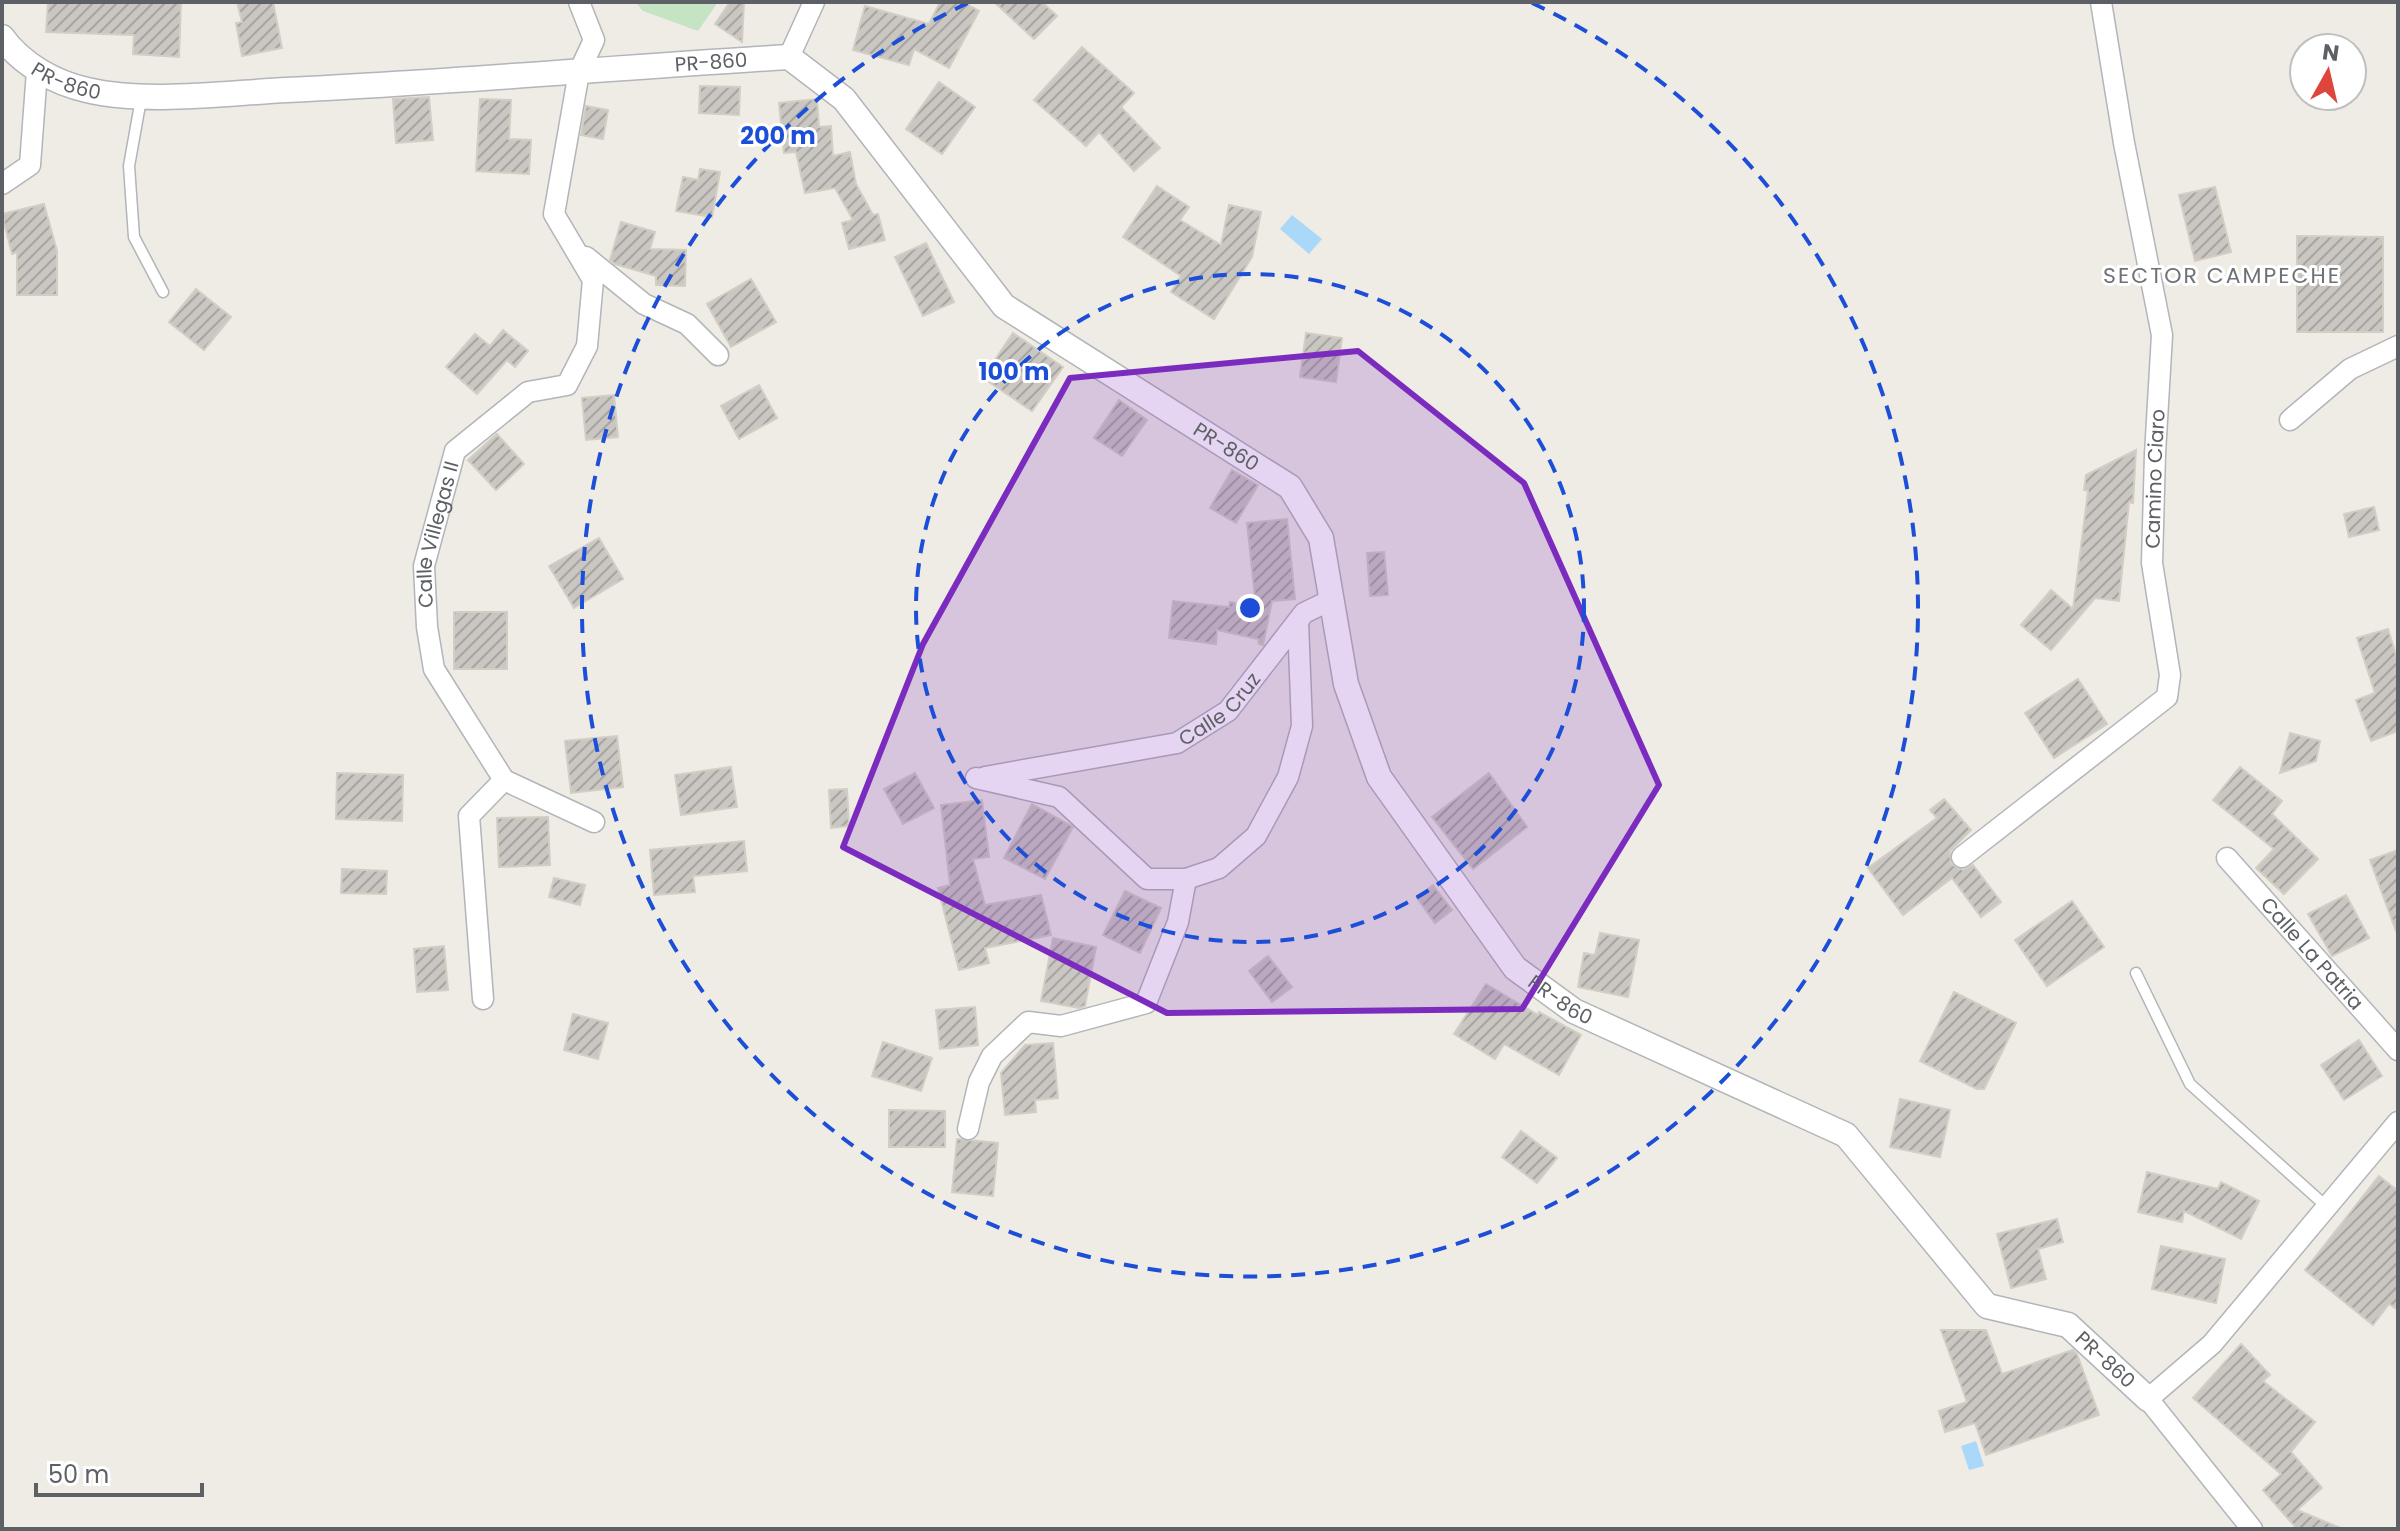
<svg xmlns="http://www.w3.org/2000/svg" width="2400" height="1531" font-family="Poppins,sans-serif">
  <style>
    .pitch { fill: #c4e4c3 }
    .water { fill: #aad8f9 }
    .building { fill: url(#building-hatch); stroke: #d2cec4; stroke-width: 2 }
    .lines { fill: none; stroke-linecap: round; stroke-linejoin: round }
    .service-casing { stroke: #b2b5b9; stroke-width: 13 }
    .minor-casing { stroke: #b2b5b9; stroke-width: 23 }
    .tertiary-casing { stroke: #b2b5b9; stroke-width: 27 }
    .service { stroke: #fff; stroke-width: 10 }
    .minor { stroke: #fff; stroke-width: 20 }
    .tertiary { stroke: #fff; stroke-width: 24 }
    .marked { fill: #7b2cbf; fill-opacity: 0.2; stroke: #7b2cbf; stroke-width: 6; stroke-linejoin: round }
    .ring { fill: none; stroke: #1d4ed8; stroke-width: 4; stroke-dasharray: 14 10 }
    .labels { text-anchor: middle; stroke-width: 6; stroke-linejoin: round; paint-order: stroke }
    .street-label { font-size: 20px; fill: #5d6064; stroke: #fff }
    .neighbourhood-label { font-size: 22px; letter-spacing: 2px; fill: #6e7276; stroke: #fff }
    .centre { fill: #1d4ed8; stroke: #fff; stroke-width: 4 }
    .ring-label { font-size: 24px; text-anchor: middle; font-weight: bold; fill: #1d4ed8; stroke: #fff; stroke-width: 6; stroke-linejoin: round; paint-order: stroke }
  </style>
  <defs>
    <pattern id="building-hatch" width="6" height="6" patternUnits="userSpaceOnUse" patternTransform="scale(2)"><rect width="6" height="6" fill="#cac7c2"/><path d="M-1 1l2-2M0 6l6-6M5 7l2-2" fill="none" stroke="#a7a5a1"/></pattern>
  </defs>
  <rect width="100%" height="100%" fill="#eeece5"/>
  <path class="pitch" d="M 635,2 L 718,2 L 698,31 L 643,11 Z"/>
  <g class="water">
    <path d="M 1292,215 L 1322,239 L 1309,254 L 1280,229 Z"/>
    <path d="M 1976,1441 L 1984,1466 L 1969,1470 L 1961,1446 Z"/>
  </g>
  <g class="building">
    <path d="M 48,2 L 181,2 L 179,57 L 133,54 L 134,35 L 46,32 Z"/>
    <path d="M 237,2 L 273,2 L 282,48 L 242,56 L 236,23 L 242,22 Z"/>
    <path d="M 730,2 L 744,2 L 742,42 L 715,24 Z"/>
    <path d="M 940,2 L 963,2 L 979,11 L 949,68 L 914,49 L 909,65 L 853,50 L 865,6 L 929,24 Z"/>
    <path d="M 994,2 L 1042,2 L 1057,16 L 1034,39 Z"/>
    <path d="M 1082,47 L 1134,93 L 1121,107 L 1160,148 L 1134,171 L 1099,132 L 1086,146 L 1034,100 Z"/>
    <path d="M 939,82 L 975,107 L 942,154 L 906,129 Z"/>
    <path d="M 700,86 L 740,87 L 739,115 L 699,113 Z"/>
    <path d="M 429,97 L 433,140 L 396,143 L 393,99 Z"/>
    <path d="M 480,99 L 511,100 L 509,139 L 531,140 L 529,174 L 476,171 Z"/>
    <path d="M 817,99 L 819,127 L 831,126 L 833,156 L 850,152 L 856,184 L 873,215 L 878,214 L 885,240 L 849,249 L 842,223 L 853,220 L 835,188 L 805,193 L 796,152 L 784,153 L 779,103 Z"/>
    <path d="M 586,106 L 608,110 L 603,139 L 581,135 Z"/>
    <path d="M 700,169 L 720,172 L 712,217 L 676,211 L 683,177 L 698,180 Z"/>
    <path d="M 1157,186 L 1189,207 L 1180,220 L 1221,245 L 1229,205 L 1261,212 L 1252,257 L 1214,319 L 1171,292 L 1181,276 L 1123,237 Z"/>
    <path d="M 2215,187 L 2231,252 L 2195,261 L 2179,195 Z"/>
    <path d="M 44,204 L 57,251 L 57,295 L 17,295 L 17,252 L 12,254 L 2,214 Z"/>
    <path d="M 621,222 L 655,232 L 650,249 L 686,250 L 685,286 L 656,285 L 656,276 L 615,264 L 610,260 Z"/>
    <path d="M 2297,236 L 2383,237 L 2383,332 L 2297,332 Z"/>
    <path d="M 926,243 L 954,302 L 923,316 L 895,257 Z"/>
    <path d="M 751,279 L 776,322 L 731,347 L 707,304 Z"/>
    <path d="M 196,289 L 231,317 L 204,350 L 169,322 Z"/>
    <path d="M 503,330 L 528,351 L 515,367 L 507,360 L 477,394 L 446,367 L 475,334 L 490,346 Z"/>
    <path d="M 1013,333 L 1063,367 L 1032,411 L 983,378 Z"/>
    <path d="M 1306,333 L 1342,338 L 1336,382 L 1300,377 Z"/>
    <path d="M 759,385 L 777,418 L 739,439 L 721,406 Z"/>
    <path d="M 614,395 L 618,437 L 586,440 L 582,398 Z"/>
    <path d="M 1119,400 L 1147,420 L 1122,456 L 1094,438 Z"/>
    <path d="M 497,434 L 524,464 L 496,490 L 468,460 Z"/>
    <path d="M 2136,450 L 2133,503 L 2129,502 L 2119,601 L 2095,598 L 2051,650 L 2021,625 L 2051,590 L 2073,609 L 2088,491 L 2084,490 L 2086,475 Z"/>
    <path d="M 1232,470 L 1258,485 L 1236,523 L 1210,508 Z"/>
    <path d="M 2374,507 L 2379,530 L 2349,537 L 2344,514 Z"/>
    <path d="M 1287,519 L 1295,599 L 1272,601 L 1263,645 L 1259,644 L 1258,639 L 1217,630 L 1216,644 L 1169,638 L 1173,601 L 1229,607 L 1230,602 L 1256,607 L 1247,523 Z"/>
    <path d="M 599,538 L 623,579 L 574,608 L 549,566 Z"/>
    <path d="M 1384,552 L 1388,595 L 1370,596 L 1367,553 Z"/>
    <rect x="454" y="612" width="53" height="57"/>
    <path d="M 2388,629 L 2398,662 L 2398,731 L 2371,741 L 2356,700 L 2375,693 L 2357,638 Z"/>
    <path d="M 2078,679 L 2107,724 L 2054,758 L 2025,713 Z"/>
    <path d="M 2290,733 L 2320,741 L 2316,761 L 2280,773 Z"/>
    <path d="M 617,736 L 623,787 L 571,793 L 565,741 Z"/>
    <path d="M 731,767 L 737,807 L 681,815 L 675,775 Z"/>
    <path d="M 2240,767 L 2282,801 L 2272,814 L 2318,859 L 2284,894 L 2256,868 L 2274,849 L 2213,800 Z"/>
    <path d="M 337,773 L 403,775 L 402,821 L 336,819 Z"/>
    <path d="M 915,773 L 934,808 L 903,824 L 884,789 Z"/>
    <path d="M 1489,773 L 1527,827 L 1473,869 L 1432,817 Z"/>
    <path d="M 847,789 L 849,826 L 831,828 L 829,790 Z"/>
    <path d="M 1944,799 L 1971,830 L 1950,851 L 1951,864 L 1963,870 L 1973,865 L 2001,902 L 1981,917 L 1952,878 L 1903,915 L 1868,868 L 1937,818 L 1930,810 Z"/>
    <path d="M 982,800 L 989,857 L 973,859 L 985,905 L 1041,895 L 1051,935 L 985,948 L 989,963 L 959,970 L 938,888 L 950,885 L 941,805 Z"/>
    <path d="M 1032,804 L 1073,827 L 1045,879 L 1004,858 Z"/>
    <path d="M 548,817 L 550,865 L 499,867 L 497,818 Z"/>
    <path d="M 744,841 L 747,871 L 693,876 L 695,892 L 654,895 L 650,850 Z"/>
    <path d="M 2398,850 L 2398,930 L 2396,931 L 2370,860 Z"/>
    <path d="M 342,869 L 387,871 L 386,894 L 341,893 Z"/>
    <path d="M 554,878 L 585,885 L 580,905 L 549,897 Z"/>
    <path d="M 1433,885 L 1452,910 L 1435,923 L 1417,898 Z"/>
    <path d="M 1125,891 L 1161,908 L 1140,953 L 1103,935 Z"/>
    <path d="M 2346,895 L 2369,938 L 2332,956 L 2308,914 Z"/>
    <path d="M 2072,901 L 2104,947 L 2047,986 L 2015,940 Z"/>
    <path d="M 1600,933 L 1639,940 L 1628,997 L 1578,987 L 1584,953 L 1595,955 Z"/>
    <path d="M 1053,938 L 1096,947 L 1085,1006 L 1079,1008 L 1041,1001 Z"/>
    <path d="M 444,946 L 448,990 L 417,992 L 414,949 Z"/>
    <path d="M 1268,956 L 1292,987 L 1272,1002 L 1249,971 Z"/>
    <path d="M 1486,984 L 1538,1015 L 1539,1012 L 1581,1035 L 1559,1075 L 1504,1044 L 1495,1059 L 1454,1034 Z"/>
    <path d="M 1954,992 L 2016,1023 L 1984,1089 L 1977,1089 L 1920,1061 Z"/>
    <path d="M 975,1007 L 978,1045 L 940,1049 L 936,1010 Z"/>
    <path d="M 573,1014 L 608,1023 L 598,1059 L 564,1050 Z"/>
    <path d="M 2359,1040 L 2382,1076 L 2344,1100 L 2321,1065 Z"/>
    <path d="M 883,1042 L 932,1058 L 921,1091 L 872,1076 Z"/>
    <path d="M 1053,1043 L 1058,1098 L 1035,1100 L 1036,1112 L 1005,1115 L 1001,1073 L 1025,1045 Z"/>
    <path d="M 1900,1099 L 1950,1110 L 1940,1157 L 1890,1147 Z"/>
    <path d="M 889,1110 L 945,1111 L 945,1147 L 889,1147 Z"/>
    <path d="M 1521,1131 L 1557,1158 L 1537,1183 L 1502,1157 Z"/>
    <path d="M 957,1139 L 998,1143 L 993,1196 L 952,1192 Z"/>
    <path d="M 2147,1172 L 2218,1189 L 2221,1182 L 2259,1201 L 2241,1239 L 2184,1211 L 2182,1222 L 2138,1212 Z"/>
    <path d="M 2379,1176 L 2398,1191 L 2398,1310 L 2389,1304 L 2373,1325 L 2305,1270 Z"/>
    <path d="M 2057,1219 L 2063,1242 L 2038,1249 L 2046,1279 L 2011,1288 L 1997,1234 Z"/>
    <path d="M 2161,1246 L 2225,1259 L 2216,1303 L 2152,1289 Z"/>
    <path d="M 1941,1330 L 1986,1330 L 2002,1374 L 2073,1350 L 2077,1354 L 2099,1415 L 1986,1455 L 1975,1423 L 1945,1432 L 1939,1411 L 1967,1402 Z"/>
    <path d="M 2241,1344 L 2270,1375 L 2263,1381 L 2315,1422 L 2291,1452 L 2322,1488 L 2297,1510 L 2343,1529 L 2297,1529 L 2263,1490 L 2281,1474 L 2193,1398 Z"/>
  </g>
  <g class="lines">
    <g class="service-casing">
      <g id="service">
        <path d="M 141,99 L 129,166 L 134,237 L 163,292"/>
        <path d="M 2136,973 L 2190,1084 L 2327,1207"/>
      </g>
    </g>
    <g class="minor-casing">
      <g id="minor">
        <path d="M 789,57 L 814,2"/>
        <path d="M 2,184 L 30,165 L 37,71"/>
        <path d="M 586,257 L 644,304 L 687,324 L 718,355"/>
        <path d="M 2290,420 L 2350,369 L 2398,346"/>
        <path id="s1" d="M 985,777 L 1177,743 L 1228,711 L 1304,613 L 1333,599"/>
        <path id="s2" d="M 504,780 L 434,669 L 427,627 L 424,566 L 455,451 L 528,392 L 567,385 L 587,346 L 593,280 L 554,214 L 579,72 L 594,40 L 579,2"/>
        <path d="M 504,780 L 594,822"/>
        <path id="s3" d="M 1962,857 L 2167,697 L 2170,675 L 2152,563 L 2155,454 L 2162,335 L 2124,143 L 2101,2"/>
        <path id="s4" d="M 2227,858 L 2398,1050"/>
        <path d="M 1186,879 L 1219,868 L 1256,836 L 1288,777 L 1302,726 L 1298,621"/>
        <path d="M 483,999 L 469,816 L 504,780"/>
        <path d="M 968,1129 L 979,1082 L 992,1056 L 1028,1022 L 1061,1026 L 1146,1003 L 1178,922 L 1186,879 L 1147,879 L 1059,797 L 976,778"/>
        <path d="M 2252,1529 L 2148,1399 L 2212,1344 L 2398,1122"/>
      </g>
    </g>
    <g class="tertiary-casing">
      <g id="tertiary">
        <path id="s5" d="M 2,37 C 21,64 55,83 87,90 C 146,104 226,93 287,90 C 455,82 622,67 789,57 L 844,99 L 1004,306 L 1290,487 L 1321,538 L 1346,684 L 1379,777 L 1515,968 L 1574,1011 L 1846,1135 L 1987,1306 L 2068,1325 L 2148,1399"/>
      </g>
    </g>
    <use href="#service" class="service"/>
    <use href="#minor" class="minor"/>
    <use href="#tertiary" class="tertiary"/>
  </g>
  <path class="marked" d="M 1358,351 L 1524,483 L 1659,785 L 1522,1009 L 1167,1013 L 843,847 L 923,644 L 1070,378 Z"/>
  <g class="ring">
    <circle cx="1250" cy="608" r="334"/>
    <path d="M1532 3A668 668 0 1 1 968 3"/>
  </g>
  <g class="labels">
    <g class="street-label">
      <text dy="7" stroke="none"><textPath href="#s5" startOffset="728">PR-860</textPath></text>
      <text dy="7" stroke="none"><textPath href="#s5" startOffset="80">PR-860</textPath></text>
      <text dy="7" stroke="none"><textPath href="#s5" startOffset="1400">PR-860</textPath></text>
      <text dy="7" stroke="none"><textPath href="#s3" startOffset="480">Camino Ciaro</textPath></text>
      <text dy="7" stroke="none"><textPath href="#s2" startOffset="268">Calle Villegas II</textPath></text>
      <text dy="7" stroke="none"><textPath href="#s1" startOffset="250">Calle Cruz</textPath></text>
      <text dy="7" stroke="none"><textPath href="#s4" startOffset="128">Calle La Patria</textPath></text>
      <text dy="7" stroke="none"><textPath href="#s5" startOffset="2072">PR-860</textPath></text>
      <text dy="7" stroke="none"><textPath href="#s5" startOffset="2744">PR-860</textPath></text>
    </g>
    <g class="neighbourhood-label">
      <text x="2222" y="283">SECTOR CAMPECHE</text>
    </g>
  </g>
  <circle cx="1250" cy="608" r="12" class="centre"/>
  <g class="ring-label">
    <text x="778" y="144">200 m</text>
    <text x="1014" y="380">100 m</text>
  </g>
  <rect width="2400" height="1531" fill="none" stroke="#5d6064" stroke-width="8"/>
  <g transform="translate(2328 72) rotate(8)"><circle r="38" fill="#ffffff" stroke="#bebfc1" stroke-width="2"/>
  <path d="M0-6L14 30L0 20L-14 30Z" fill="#de453b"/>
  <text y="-12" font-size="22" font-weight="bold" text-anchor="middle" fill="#5d6064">N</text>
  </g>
  <path d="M36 1483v12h166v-12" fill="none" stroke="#5d6064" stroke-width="4"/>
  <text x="48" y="1483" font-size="24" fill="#5d6064" stroke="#ffffff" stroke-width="6" paint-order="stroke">50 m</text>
</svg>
